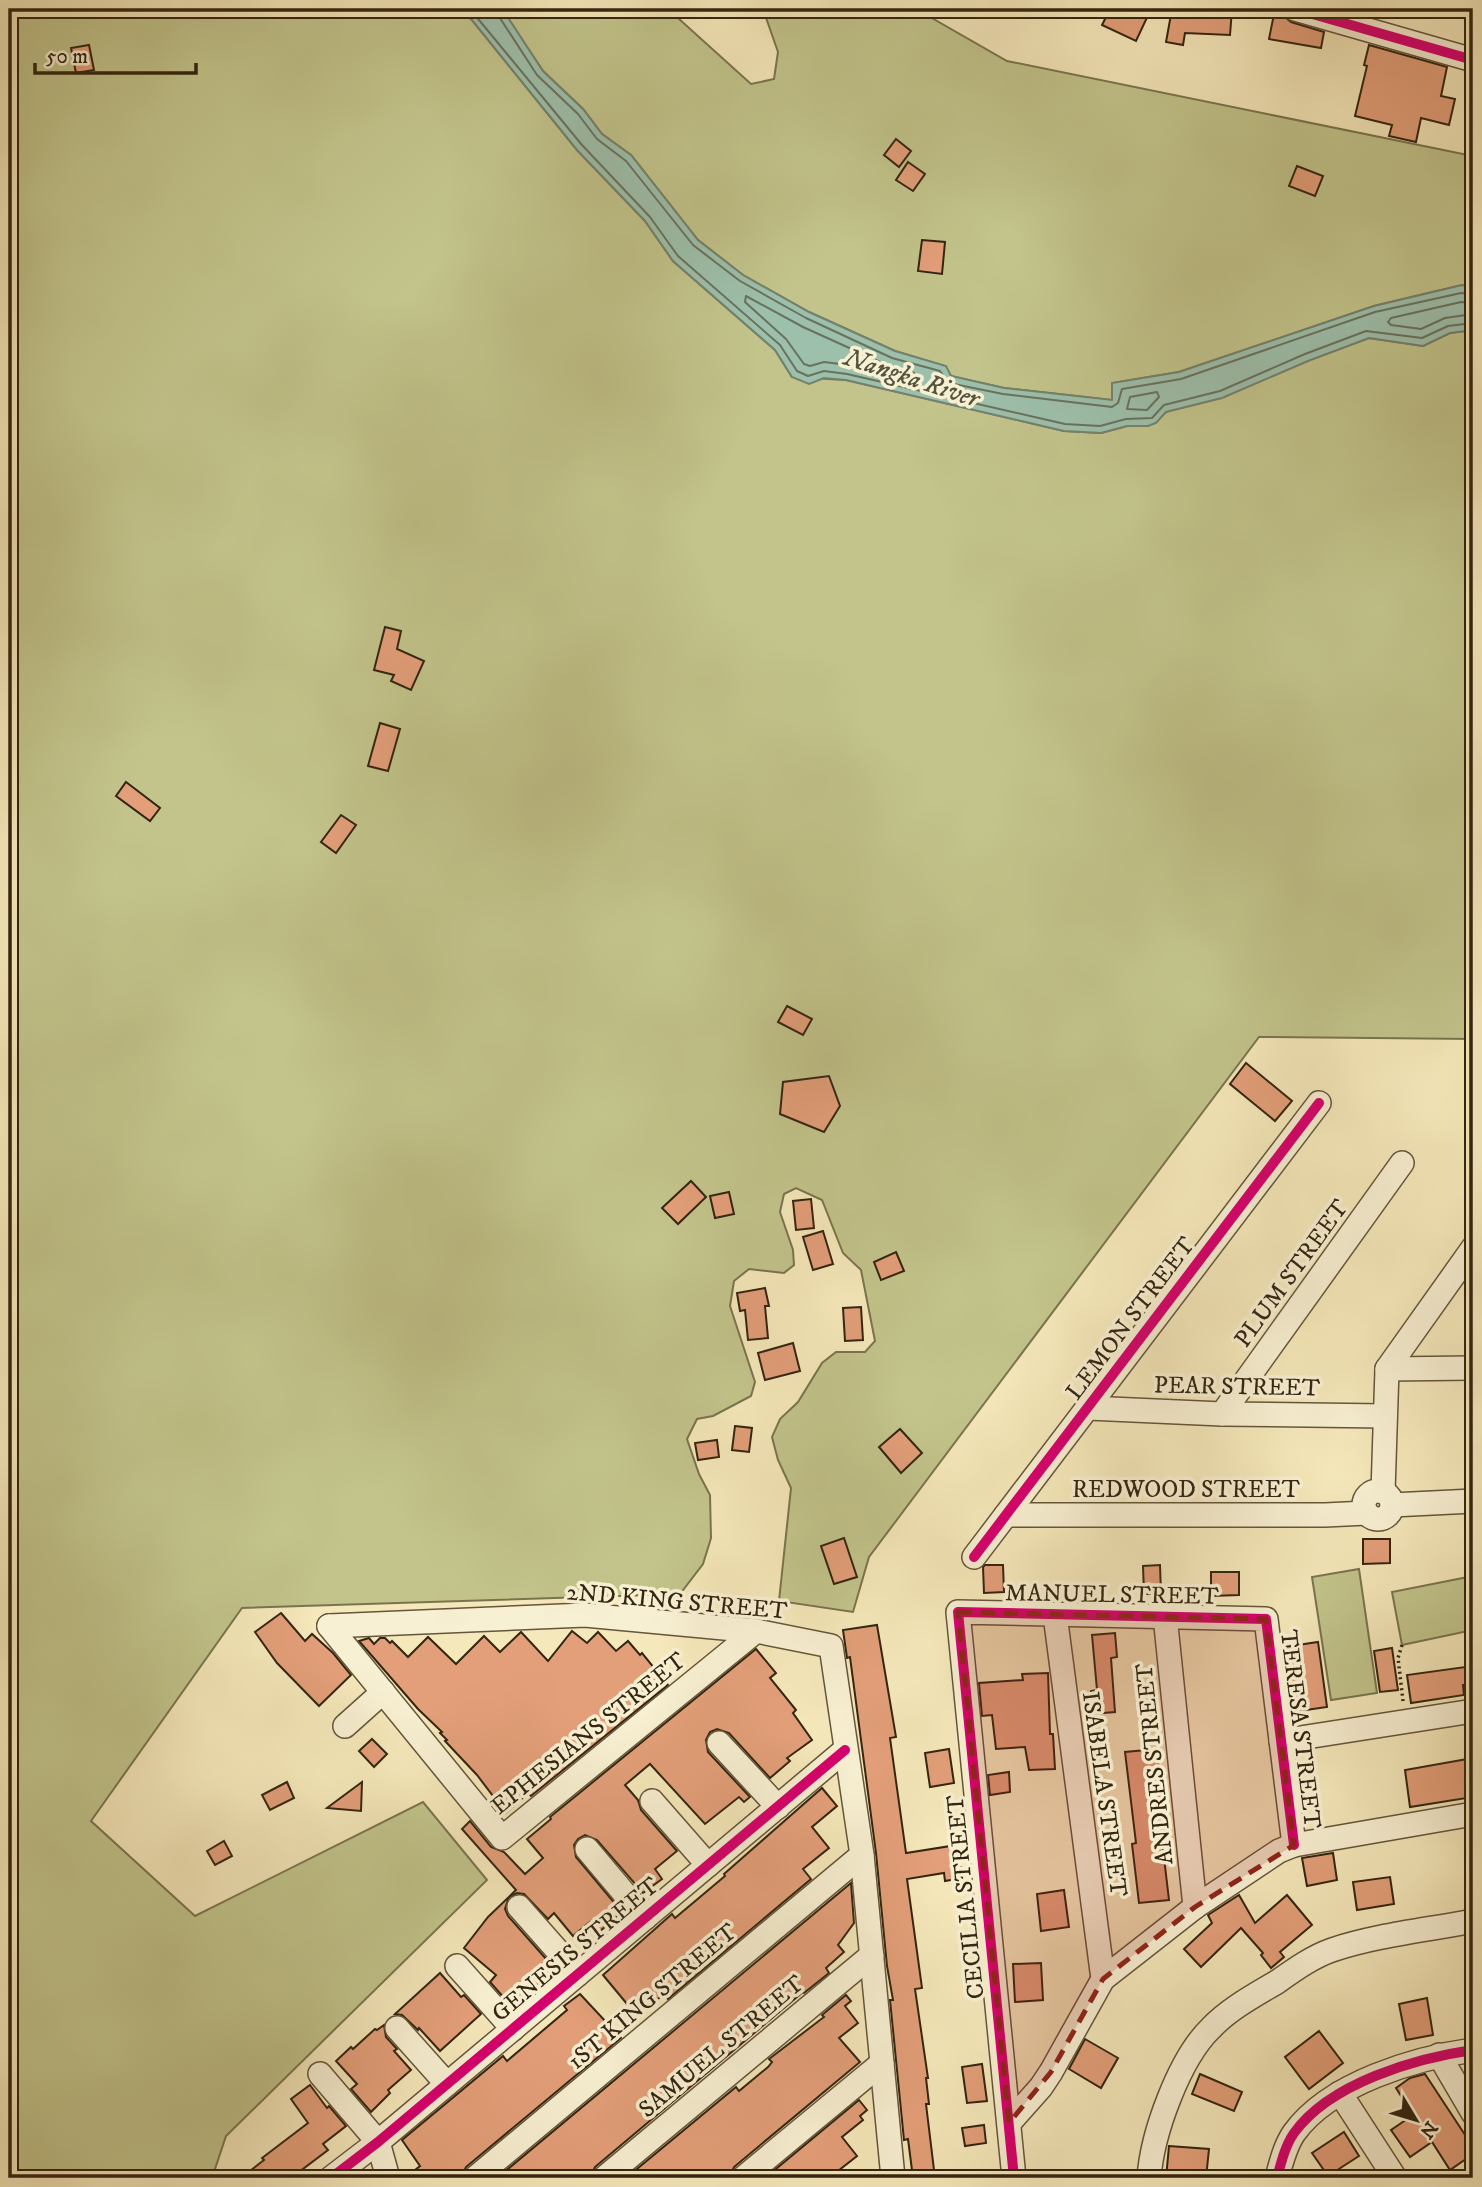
<svg xmlns="http://www.w3.org/2000/svg" width="1482" height="2187" font-family="'IM FELL DW Pica',serif">
  <style>
    .green { fill: #c2c48b; stroke: #7a744e; stroke-width: 2 }
    .water { fill: #9dc0ac; stroke: #73826e; stroke-width: 2 }
    .lines { fill: none; stroke-linecap: round; stroke-linejoin: round }
    .shore { stroke: #68725e; stroke-width: 2 }
    .building { fill: #e39f79; stroke: #332511; stroke-width: 2 }
    .minor-casing { stroke: #64563b; stroke-width: 26 }
    .path { stroke: #332511; stroke-width: 3.5; stroke-dasharray: 2 3.5; stroke-linecap: butt }
    .minor { stroke: #f8f0d2; stroke-width: 23 }
    .cycleway-casing { stroke: #f8f0d2; stroke-width: 15 }
    .cycleway { stroke: #d6006c; stroke-width: 10 }
    .marked { fill: #8f2418; fill-opacity: 0.2; stroke: #8f2418; stroke-width: 5; stroke-dasharray: 14 9; stroke-linejoin: round }
    .labels { text-anchor: middle; stroke-width: 7; stroke-linejoin: round; paint-order: stroke }
    .street-label { font-size: 24px; fill: #332511; stroke: #f8f0d2 }
    .water-label { font-size: 26px; font-style: italic; fill: #535440; stroke: #f8f0d2 }
  </style>
  <rect width="100%" height="100%" fill="#f5e8ba"/>
  <filter id="stains"><feTurbulence type="fractalNoise" baseFrequency=".00286" numOctaves="4"/><feColorMatrix values="0 0 0 0 .2 0 0 0 0 .09 0 0 0 0 .02 0 0 0 .5 -.17"/></filter>
  <radialGradient id="worn" r=".72"><stop offset=".6" stop-color="#630" stop-opacity="0"/><stop offset="1" stop-color="#630" stop-opacity=".3"/></radialGradient>
  <g class="green">
    <path d="M 9,9 L 460,9 L 472,20 L 577,150 L 645,221 L 673,261 L 775,350 L 792,377 L 846,380 L 1064,431 L 1101,433 L 1127,426 L 1148,426 L 1166,412 L 1369,338 L 1423,346 L 1450,333 L 1473,330 L 1473,1039 L 1259,1037 L 869,1557 L 853,1612 L 779,1601 L 791,1488 L 778,1460 L 772,1437 L 780,1419 L 798,1402 L 822,1363 L 836,1352 L 865,1352 L 875,1341 L 861,1270 L 843,1253 L 822,1200 L 796,1188 L 784,1194 L 780,1212 L 793,1250 L 794,1265 L 784,1273 L 749,1269 L 734,1281 L 730,1306 L 755,1382 L 751,1396 L 713,1416 L 697,1419 L 687,1439 L 699,1474 L 710,1495 L 711,1538 L 703,1564 L 680,1594 L 242,1608 L 91,1821 L 195,1916 L 423,1802 L 487,1880 L 226,2136 L 212,2178 L 9,2178 Z"/>
    <path d="M 501,9 L 668,9 L 751,84 L 774,79 L 778,52 L 763,9 L 916,9 L 1007,61 L 1473,156 L 1473,288 L 1462,285 L 1374,306 L 1179,372 L 1112,383 L 1112,400 L 1004,388 L 951,376 L 945,366 L 895,351 L 809,312 L 743,275 L 698,240 L 631,155 L 602,134 L 583,109 L 543,71 Z"/>
    <path d="M 1359,1569 L 1377,1693 L 1331,1700 L 1312,1577 Z"/>
    <path d="M 1473,1576 L 1473,1630 L 1402,1645 L 1392,1592 Z"/>
  </g>
  <path class="water" d="M 460,9 L 503,10 L 543,71 L 583,109 L 602,134 L 631,155 L 698,240 L 743,275 L 809,312 L 895,351 L 946,366 L 951,376 L 1004,388 L 1112,400 L 1112,383 L 1179,372 L 1374,306 L 1462,285 L 1473,288 L 1473,330 L 1450,333 L 1423,346 L 1369,338 L 1308,361 L 1222,398 L 1166,412 L 1156,423 L 1148,426 L 1127,426 L 1101,433 L 1064,431 L 846,380 L 824,378 L 809,384 L 792,377 L 775,350 L 673,261 L 645,221 L 577,150 L 472,20 Z"/>
  <g class="lines">
    <g class="shore">
      <path d="M 470,9 L 582,145 L 650,217 L 678,256 L 780,345 L 797,371 L 808,376 L 824,371 L 847,374 L 1065,424 L 1100,426 L 1126,419 L 1152,418 L 1164,405 L 1220,391 L 1305,354 L 1366,331 L 1422,338 L 1448,326 L 1473,323"/>
      <path d="M 497,9 L 498,15 L 537,75 L 578,114 L 597,139 L 626,161 L 693,245 L 740,281 L 806,318 L 892,358 L 940,371 L 949,383 L 1003,394 L 1112,407 L 1118,403 L 1122,389 L 1181,379 L 1375,312 L 1461,293 L 1473,294"/>
      <path d="M 746,296 L 803,327 L 889,366 L 914,373 L 915,378 L 912,380 L 848,365 L 824,362 L 810,366 L 804,364 L 786,339 L 745,302 Z"/>
      <path d="M 1473,303 L 1461,302 L 1391,318 L 1388,322 L 1391,325 L 1421,329 L 1445,318 L 1473,314"/>
      <path d="M 1157,392 L 1159,397 L 1147,410 L 1127,409 L 1130,397 Z"/>
    </g>
  </g>
  <g class="building">
    <path d="M 1110,9 L 1151,9 L 1136,41 L 1102,25 Z"/>
    <path d="M 1172,9 L 1232,9 L 1230,35 L 1185,33 L 1183,45 L 1166,42 Z"/>
    <path d="M 1274,14 L 1283,15 L 1291,22 L 1324,32 L 1321,48 L 1269,39 Z"/>
    <path d="M 89,45 L 94,70 L 76,73 L 71,48 Z"/>
    <path d="M 1369,45 L 1447,67 L 1441,96 L 1455,99 L 1449,125 L 1421,118 L 1416,142 L 1389,136 L 1392,125 L 1355,116 L 1367,66 L 1364,65 Z"/>
    <path d="M 896,139 L 911,151 L 899,167 L 884,155 Z"/>
    <path d="M 908,162 L 925,174 L 913,191 L 896,180 Z"/>
    <path d="M 1297,166 L 1323,176 L 1315,196 L 1289,186 Z"/>
    <path d="M 922,240 L 945,242 L 942,274 L 918,271 Z"/>
    <path d="M 385,627 L 401,631 L 397,649 L 424,661 L 411,690 L 391,681 L 394,675 L 374,670 Z"/>
    <path d="M 380,723 L 400,729 L 388,771 L 368,766 Z"/>
    <path d="M 126,782 L 160,808 L 150,821 L 116,796 Z"/>
    <path d="M 341,815 L 356,825 L 336,853 L 321,842 Z"/>
    <path d="M 787,1006 L 812,1019 L 803,1035 L 778,1022 Z"/>
    <path d="M 1246,1063 L 1292,1101 L 1275,1121 L 1230,1084 Z"/>
    <path d="M 829,1076 L 840,1106 L 824,1132 L 780,1114 L 783,1082 Z"/>
    <path d="M 691,1181 L 706,1197 L 678,1224 L 662,1208 Z"/>
    <path d="M 729,1192 L 734,1214 L 715,1218 L 710,1196 Z"/>
    <path d="M 811,1199 L 814,1228 L 796,1230 L 793,1201 Z"/>
    <path d="M 823,1231 L 833,1264 L 813,1270 L 803,1237 Z"/>
    <path d="M 896,1252 L 904,1271 L 881,1280 L 874,1262 Z"/>
    <path d="M 765,1288 L 769,1306 L 765,1306 L 768,1338 L 748,1340 L 745,1310 L 740,1311 L 737,1293 Z"/>
    <path d="M 861,1307 L 863,1340 L 845,1341 L 843,1308 Z"/>
    <path d="M 793,1343 L 800,1371 L 765,1380 L 758,1353 Z"/>
    <path d="M 735,1426 L 752,1428 L 749,1452 L 732,1450 Z"/>
    <path d="M 900,1429 L 922,1453 L 901,1473 L 879,1447 Z"/>
    <path d="M 717,1440 L 719,1457 L 698,1460 L 695,1443 Z"/>
    <path d="M 844,1538 L 857,1577 L 834,1584 L 821,1546 Z"/>
    <path d="M 1363,1539 L 1390,1539 L 1390,1563 L 1363,1564 Z"/>
    <path d="M 985,1565 L 1003,1565 L 1004,1592 L 984,1593 L 983,1567 Z"/>
    <path d="M 1160,1565 L 1161,1594 L 1144,1594 L 1143,1566 Z"/>
    <path d="M 1211,1572 L 1239,1572 L 1239,1595 L 1211,1596 Z"/>
    <path d="M 281,1613 L 305,1641 L 312,1634 L 333,1653 L 351,1675 L 319,1706 L 277,1663 L 255,1632 Z"/>
    <path d="M 877,1625 L 896,1737 L 890,1738 L 906,1853 L 957,1845 L 962,1878 L 945,1881 L 944,1873 L 907,1879 L 922,1988 L 915,1989 L 928,2078 L 926,2078 L 929,2104 L 926,2104 L 935,2178 L 913,2178 L 908,2139 L 904,2140 L 890,2000 L 893,2000 L 887,1966 L 876,1853 L 850,1657 L 847,1658 L 843,1630 Z"/>
    <path d="M 572,1631 L 587,1643 L 598,1632 L 616,1651 L 628,1641 L 640,1655 L 642,1653 L 668,1685 L 531,1796 L 528,1793 L 506,1813 L 477,1775 L 445,1741 L 447,1740 L 440,1733 L 442,1732 L 418,1709 L 359,1641 L 369,1638 L 374,1644 L 380,1638 L 385,1638 L 390,1643 L 392,1641 L 408,1657 L 428,1637 L 456,1664 L 484,1636 L 500,1652 L 521,1632 L 548,1661 Z"/>
    <path d="M 1115,1633 L 1117,1657 L 1111,1658 L 1115,1712 L 1092,1714 L 1091,1691 L 1097,1690 L 1092,1635 Z"/>
    <path d="M 1318,1642 L 1327,1707 L 1292,1712 L 1284,1647 Z"/>
    <path d="M 1392,1648 L 1398,1690 L 1380,1692 L 1374,1651 Z"/>
    <path d="M 756,1649 L 776,1673 L 770,1678 L 796,1710 L 793,1713 L 812,1740 L 787,1758 L 790,1761 L 770,1778 L 729,1733 L 717,1729 L 710,1732 L 706,1740 L 708,1752 L 750,1797 L 744,1802 L 739,1797 L 705,1824 L 650,1764 L 625,1785 L 638,1800 L 641,1810 L 677,1851 L 655,1869 L 662,1879 L 643,1893 L 597,1840 L 585,1835 L 578,1839 L 574,1845 L 576,1857 L 622,1912 L 599,1932 L 590,1922 L 573,1936 L 554,1913 L 548,1919 L 524,1894 L 517,1893 L 509,1897 L 505,1909 L 508,1916 L 555,1969 L 537,1985 L 535,1983 L 512,2007 L 490,1982 L 496,1975 L 464,1948 L 488,1917 L 516,1890 L 462,1829 L 470,1821 L 491,1847 L 504,1852 L 525,1874 L 543,1858 L 527,1839 L 551,1819 L 550,1817 Z"/>
    <path d="M 1465,1667 L 1468,1685 L 1463,1685 L 1464,1695 L 1411,1703 L 1407,1675 Z"/>
    <path d="M 1048,1673 L 1050,1734 L 1053,1734 L 1055,1769 L 1029,1770 L 1025,1747 L 996,1749 L 992,1715 L 982,1716 L 979,1683 L 1023,1680 L 1022,1674 Z"/>
    <path d="M 372,1739 L 387,1754 L 374,1767 L 359,1751 Z"/>
    <path d="M 949,1749 L 954,1783 L 930,1787 L 925,1753 Z"/>
    <path d="M 1157,1749 L 1165,1839 L 1161,1832 L 1169,1900 L 1139,1903 L 1132,1844 L 1136,1843 L 1125,1752 Z"/>
    <path d="M 1473,1758 L 1473,1797 L 1410,1807 L 1405,1770 Z"/>
    <path d="M 1009,1772 L 1010,1792 L 990,1795 L 988,1775 Z"/>
    <path d="M 287,1782 L 294,1798 L 270,1810 L 262,1795 Z"/>
    <path d="M 362,1782 L 361,1811 L 327,1808 Z"/>
    <path d="M 822,1788 L 837,1806 L 812,1827 L 829,1848 L 803,1869 L 811,1879 L 668,1999 L 664,1994 L 637,2016 L 603,1975 L 672,1914 L 675,1918 L 725,1876 L 724,1874 Z"/>
    <path d="M 224,1841 L 232,1856 L 215,1865 L 207,1851 Z"/>
    <path d="M 1333,1853 L 1337,1880 L 1307,1886 L 1302,1858 Z"/>
    <path d="M 1390,1877 L 1394,1904 L 1357,1910 L 1353,1882 Z"/>
    <path d="M 851,1883 L 854,1923 L 838,1945 L 844,1952 L 826,1968 L 829,1973 L 804,1993 L 803,1992 L 595,2167 L 590,2178 L 497,2178 Z"/>
    <path d="M 1064,1890 L 1069,1927 L 1041,1931 L 1037,1894 Z"/>
    <path d="M 1239,1895 L 1255,1923 L 1287,1895 L 1312,1925 L 1280,1952 L 1284,1957 L 1271,1968 L 1261,1955 L 1263,1953 L 1241,1928 L 1201,1967 L 1184,1949 L 1212,1923 L 1208,1915 Z"/>
    <path d="M 1041,1963 L 1043,2000 L 1015,2002 L 1013,1964 Z"/>
    <path d="M 440,1973 L 461,1997 L 464,1995 L 481,2014 L 440,2051 L 419,2028 L 418,2030 L 402,2015 L 395,2014 Z"/>
    <path d="M 580,1994 L 621,2038 L 466,2167 L 461,2178 L 405,2178 L 420,2166 L 402,2140 L 503,2056 L 507,2061 L 567,2010 L 564,2006 Z"/>
    <path d="M 846,1995 L 851,2001 L 845,2006 L 858,2023 L 839,2038 L 860,2062 L 734,2167 L 729,2178 L 626,2178 L 736,2087 L 739,2091 L 768,2067 L 772,2062 L 769,2059 L 824,2017 L 822,2015 Z"/>
    <path d="M 1427,1998 L 1433,2035 L 1406,2040 L 1399,2004 Z"/>
    <path d="M 384,2025 L 386,2037 L 397,2049 L 394,2051 L 411,2070 L 388,2090 L 390,2093 L 371,2112 L 351,2089 L 357,2084 L 336,2061 L 351,2047 L 353,2049 L 375,2029 L 377,2030 Z"/>
    <path d="M 1319,2031 L 1343,2063 L 1309,2089 L 1285,2057 Z"/>
    <path d="M 1085,2039 L 1118,2058 L 1101,2088 L 1069,2069 Z"/>
    <path d="M 982,2064 L 987,2101 L 967,2103 L 962,2067 Z"/>
    <path d="M 1200,2074 L 1242,2092 L 1234,2111 L 1192,2094 Z"/>
    <path d="M 1425,2074 L 1473,2147 L 1473,2154 L 1450,2170 L 1432,2142 L 1410,2157 L 1391,2130 L 1413,2115 L 1396,2088 L 1410,2078 Z"/>
    <path d="M 310,2085 L 327,2108 L 329,2106 L 346,2126 L 323,2144 L 328,2150 L 291,2178 L 241,2178 L 264,2160 L 262,2158 L 308,2123 L 291,2099 Z"/>
    <path d="M 859,2100 L 867,2110 L 860,2116 L 863,2120 L 842,2137 L 857,2156 L 829,2178 L 765,2178 Z"/>
    <path d="M 984,2125 L 986,2143 L 965,2146 L 962,2128 Z"/>
    <path d="M 1344,2132 L 1359,2156 L 1328,2176 L 1312,2153 Z"/>
    <path d="M 1169,2146 L 1209,2149 L 1206,2178 L 1166,2178 Z"/>
  </g>
  <g class="lines">
    <g class="minor-casing">
      <g id="minor">
        <path d="M 1295,9 L 1473,60"/>
        <path d="M 1387,1369 L 1473,1368"/>
        <path d="M 1088,1408 L 1222,1414 L 1385,1416"/>
        <path d="M 1222,1414 L 1402,1163"/>
        <circle cx="1378" cy="1505" r="14"/>
        <path d="M 1383,1492 L 1387,1369 L 1473,1248"/>
        <path d="M 1392,1505 L 1473,1501"/>
        <path d="M 1006,1515 L 1325,1515 L 1367,1513"/>
        <path d="M 974,1557 L 1319,1103"/>
        <path d="M 1055,1615 L 1103,1979"/>
        <path d="M 1165,1616 L 1195,1907"/>
        <path d="M 329,1626 L 585,1615 L 756,1631 L 831,1646 L 862,1855 L 893,2178"/>
        <path d="M 329,1626 L 502,1838 L 756,1631"/>
        <path d="M 345,1726 L 383,1692"/>
        <path d="M 1281,1741 L 1473,1711"/>
        <path d="M 719,1743 L 778,1807"/>
        <path d="M 652,1801 L 708,1865"/>
        <path d="M 587,1849 L 645,1918"/>
        <path d="M 519,1907 L 578,1974"/>
        <path d="M 457,1966 L 513,2029"/>
        <path d="M 397,2028 L 447,2084"/>
        <path d="M 1439,2055 L 1473,2113"/>
        <path d="M 320,2074 L 378,2142 L 388,2178"/>
        <path d="M 1340,2093 L 1395,2178"/>
        <path d="M 1009,2123 L 1041,2087 L 1051,2072 L 1103,1979 L 1195,1907 L 1279,1851 L 1294,1845 L 1473,1814"/>
        <path d="M 331,2178 L 378,2142 L 845,1750"/>
        <path d="M 475,2178 L 862,1855"/>
        <path d="M 604,2178 L 872,1955"/>
        <path d="M 743,2178 L 882,2063"/>
        <path d="M 1014,2178 L 958,1612 L 1266,1619 L 1294,1845"/>
        <path d="M 1149,2178 C 1152,2134 1179,2059 1211,2028 C 1229,2009 1255,1995 1277,1982 C 1294,1970 1312,1957 1332,1950 C 1377,1935 1427,1930 1473,1921"/>
        <path d="M 1277,2178 C 1281,2163 1285,2146 1294,2133 C 1330,2083 1416,2058 1473,2050"/>
      </g>
    </g>
    <path class="path" d="M 1402,1645 L 1398,1658 L 1403,1701"/>
    <use href="#minor" class="minor"/>
    <g class="cycleway-casing">
      <g id="cycleway">
        <path d="M 1295,9 L 1473,60"/>
        <path d="M 974,1557 L 1319,1103"/>
        <path d="M 331,2178 L 378,2142 L 845,1750"/>
        <path d="M 1014,2178 L 958,1612 L 1266,1619 L 1294,1845"/>
        <path d="M 1277,2178 C 1281,2163 1285,2146 1294,2133 C 1330,2083 1416,2058 1473,2050"/>
      </g>
    </g>
    <use href="#cycleway" class="cycleway"/>
  </g>
  <path class="marked" d="M 958,1612 L 1266,1619 L 1294,1845 L 1195,1907 L 1103,1979 L 1051,2072 L 1009,2123 Z"/>
  <g class="labels">
    <g class="street-label">
      <text transform="translate(1291 1273) rotate(-54)" y="8">PLUM STREET</text>
      <text transform="translate(1130 1318) rotate(-53)" y="8">LEMON STREET</text>
      <text transform="translate(1237 1386) rotate(1)" y="8">PEAR STREET</text>
      <text x="1186" y="1497">REDWOOD STREET</text>
      <text transform="translate(1112 1594) rotate(1)" y="8">MANUEL STREET</text>
      <text transform="translate(677 1601) rotate(5)" y="8">2ND KING STREET</text>
      <text transform="translate(1301 1729) rotate(83)" y="8">TERESA STREET</text>
      <text transform="translate(588 1733) rotate(-39)" y="8">EPHESIANS STREET</text>
      <text transform="translate(1154 1764) rotate(-96)" y="8">ANDRES STREET</text>
      <text transform="translate(1105 1794) rotate(82)" y="8">ISABELA STREET</text>
      <text transform="translate(965 1897) rotate(-96)" y="8">CECILIA STREET</text>
      <text transform="translate(575 1949) rotate(-40)" y="8">GENESIS STREET</text>
      <text transform="translate(652 1996) rotate(-40)" y="8">1ST KING STREET</text>
      <text transform="translate(721 2046) rotate(-40)" y="8">SAMUEL STREET</text>
    </g>
    <g class="water-label">
      <text transform="translate(912 377) rotate(18)" y="9">Nangka River</text>
    </g>
  </g>
  <rect width="1482" height="2187" fill="none" stroke="#f5e8ba" stroke-width="35"/>
  <rect x="10" y="10" width="1461" height="2166" fill="none" stroke="#332511" stroke-width="3.5"/>
  <rect x="18" y="18" width="1447" height="2152" fill="none" stroke="#332511" stroke-width="2"/>
  <g transform="translate(1416 2120) rotate(128)" stroke="#f8f0d2" stroke-width="5" paint-order="stroke">
  <path d="M0-5L12 26L0 18L-12 26Z" fill="#332511"/>
  <text y="-10" font-size="19" font-weight="bold" text-anchor="middle" fill="#332511">N</text>
  </g>
  <path d="M35 63v10h161v-10" fill="none" stroke="#332511" stroke-width="3.5"/>
  <text x="46" y="63" font-size="21" fill="#332511" stroke="#f8f0d2" stroke-width="5" paint-order="stroke">50 m</text>
  <rect width="100%" height="100%" filter="url(#stains)"/>
  <rect width="100%" height="100%" fill="url(#worn)"/>
</svg>
